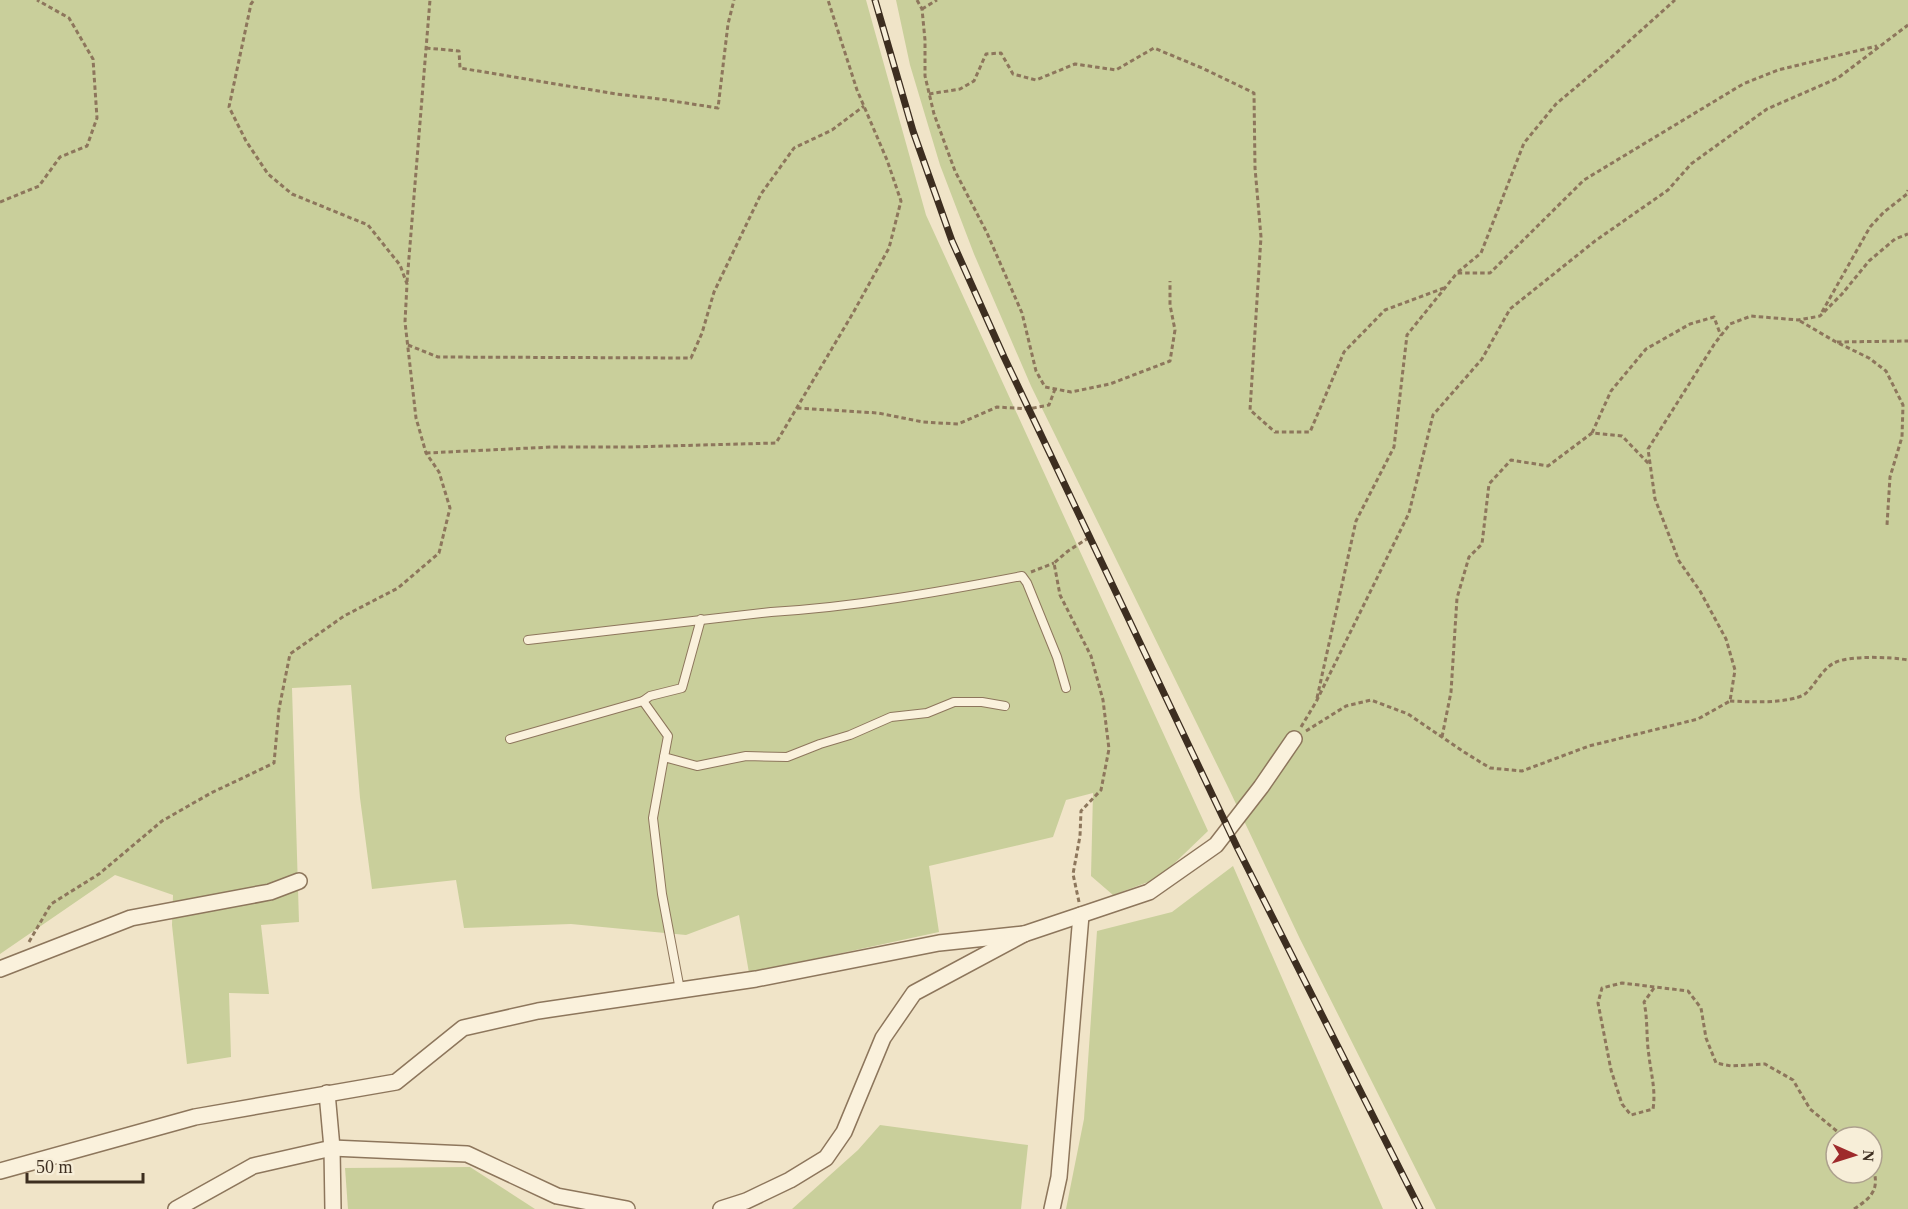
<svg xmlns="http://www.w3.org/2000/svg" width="1908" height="1209" font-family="'Times New Roman',serif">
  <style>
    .green { fill: #c9cf9b; fill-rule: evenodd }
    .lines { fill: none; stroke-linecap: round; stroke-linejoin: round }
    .service-casing { stroke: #8d765c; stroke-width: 10 }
    .minor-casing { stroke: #8d765c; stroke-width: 18 }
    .path { stroke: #8d765c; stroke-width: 3; stroke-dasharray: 4.5 3; stroke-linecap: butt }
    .service { stroke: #faf1dc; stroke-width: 8 }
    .minor { stroke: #faf1dc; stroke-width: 15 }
    .rail-casing { stroke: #3d2e20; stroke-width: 7 }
    .rail { stroke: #f7eed8; stroke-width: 4.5; stroke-dasharray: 14; stroke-linecap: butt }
  </style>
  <rect width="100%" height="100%" fill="#f0e4c8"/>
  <g class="green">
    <path d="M 0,0 L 866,0 L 926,215 L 1208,831 L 1159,878 L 1113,895 L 1091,876 L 1093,793 L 1066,800 L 1053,837 L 929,866 L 939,932 L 749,973 L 739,915 L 686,935 L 571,924 L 464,928 L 456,880 L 372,889 L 360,798 L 351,685 L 292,688 L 299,922 L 261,925 L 269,994 L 229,993 L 231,1057 L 187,1064 L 172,925 L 173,895 L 115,875 L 0,954 Z"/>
    <path d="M 896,0 L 1908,0 L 1908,1209 L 1436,1209 L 1300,939 L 1228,787 L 1031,386 L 974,254 L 940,165 L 910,65 ZM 1836,1137 L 1872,1137 L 1872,1173 L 1836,1173 Z"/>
    <path d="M 1233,866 L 1383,1209 L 1066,1209 L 1084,1119 L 1097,931 L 1172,912 Z"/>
    <path d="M 880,1125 L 1028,1145 L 1021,1209 L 792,1209 L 858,1150 Z"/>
    <path d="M 470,1167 L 535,1209 L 348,1209 L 345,1168 Z"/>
  </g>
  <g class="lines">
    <g class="service-casing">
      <g id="service">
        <path d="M 528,640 L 771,612 C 855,607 939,592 1022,576 L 1027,583 L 1057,657 L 1066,688"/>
        <path d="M 510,739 L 643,701"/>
        <path d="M 664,757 L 668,736 L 643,701 L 650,696 L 682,688 L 701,619"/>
        <path d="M 680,990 L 662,894 L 653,818 L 664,757 L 697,766 L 746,756 L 787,757 L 820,744 L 850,735 L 891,717 L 927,713 L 954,702 L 982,702 L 1005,706"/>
      </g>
    </g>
    <g class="minor-casing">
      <g id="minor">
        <path d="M 0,969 L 131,918 L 270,892 L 299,881"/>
        <path d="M 327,1093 L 332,1148 L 333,1209"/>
        <path d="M 0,1171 L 195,1117 L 396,1082 L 463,1028 L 538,1011 L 756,979 L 939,943 L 1024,934"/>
        <path d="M 176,1209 L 253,1166 L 332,1148 L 467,1154 L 557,1196 L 627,1209"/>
        <path d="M 721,1209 L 746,1201 L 790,1180 L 826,1158 L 844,1132 L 883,1038 L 914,993 L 1024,934 L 1149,892 L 1216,845 L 1261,787 L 1294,739"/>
        <path d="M 1052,1209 L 1059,1177 L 1081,915"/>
      </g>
    </g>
    <g class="path">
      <path d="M 917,0 L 922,9 L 925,40 L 925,76 L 934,114 L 955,171 L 987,233 L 1022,313 L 1036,371 L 1045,387 L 1071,392 L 1110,384 L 1170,361 L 1175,330 L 1170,305 L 1170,281"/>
      <path d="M 922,9 L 937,0"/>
      <path d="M 426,48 L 459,51 L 460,68 L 616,94 L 660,99 L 718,108 L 728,24 L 734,0"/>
      <path d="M 929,94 L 960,89 L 974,81 L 986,54 L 1001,53 L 1013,74 L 1036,80 L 1075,64 L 1116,70 L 1154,48 L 1202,68 L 1254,93 L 1255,168 L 1261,237 L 1250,410 L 1275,432 L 1310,432 L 1344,352 L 1385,310 L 1444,288"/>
      <path d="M 0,202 L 39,186 L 60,157 L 87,146 L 97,118 L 93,59 L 69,18 L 37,0"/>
      <path d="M 1458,272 L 1481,253 L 1524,143 L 1556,104 L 1606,62 L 1675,0"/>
      <path d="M 407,282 L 430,0"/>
      <path d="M 1822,312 L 1870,227 L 1884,212 L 1907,194 L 1908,190"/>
      <path d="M 1800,321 L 1836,342 L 1869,358 L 1886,371 L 1903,405 L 1902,437 L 1890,477 L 1887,525"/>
      <path d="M 1837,342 L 1908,341"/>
      <path d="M 408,345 L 438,357 L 691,358 L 702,333 L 714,292 L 761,194 L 794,148 L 832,130 L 864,106"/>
      <path d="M 797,408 L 878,413 L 923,422 L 958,424 L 997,407 L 1028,409 L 1049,405 L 1055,389"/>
      <path d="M 1592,433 L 1611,391 L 1646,349 L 1690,324 L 1714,317 L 1721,336"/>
      <path d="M 426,453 L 552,447 L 630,447 L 776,443 L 853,313 L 889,248 L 901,201 L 887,160 L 857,90 L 828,0"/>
      <path d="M 1031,572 L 1054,563"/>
      <path d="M 1317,698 L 1356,521 L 1394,447 L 1407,335 L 1457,273 L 1490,273 L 1584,180 L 1743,84 L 1778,70 L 1877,46"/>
      <path d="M 1730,701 C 1749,702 1789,704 1805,694 C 1813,688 1822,669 1834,663 C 1849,655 1891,657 1908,660"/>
      <path d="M 1301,727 L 1316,702 L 1409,513 L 1433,415 L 1482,359 L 1510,309 L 1595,241 L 1668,190 L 1691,164 L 1767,109 L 1838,78 L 1908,25"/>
      <path d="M 1306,731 L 1346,706 L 1371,700 L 1408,714 L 1464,752 L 1490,768 L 1522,771 L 1589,746 L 1698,719 L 1730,701 L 1735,670 L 1726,639 L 1700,591 L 1679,561 L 1655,499 L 1648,449 L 1715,343 L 1730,324 L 1751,316 L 1798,320 L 1820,316 L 1842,294 L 1869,261 L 1895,239 L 1908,234"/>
      <path d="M 1442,737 L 1451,692 L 1457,598 L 1469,557 L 1482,544 L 1489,484 L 1511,460 L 1548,466 L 1592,433 L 1622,436 L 1650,465"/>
      <path d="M 1079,902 L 1073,874 L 1080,836 L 1081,811 L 1101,790 L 1109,749 L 1103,700 L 1091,656 L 1060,595 L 1054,563 L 1068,551 L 1090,537"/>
      <path d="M 29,942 L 51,904 L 99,874 L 162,821 L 211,793 L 274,763 L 279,709 L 290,654 L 344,616 L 398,588 L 439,553 L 450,508 L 439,472 L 426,453 L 416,418 L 405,322 L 407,284 L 400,265 L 368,225 L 292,194 L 268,174 L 246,141 L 229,107 L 251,4 L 254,0"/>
      <path d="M 1654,988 L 1644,1002 C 1648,1020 1646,1038 1649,1056 C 1651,1074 1656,1090 1653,1109 L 1631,1115 L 1622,1104 L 1611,1070 L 1598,1003 L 1602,988 L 1622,983 L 1688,991 L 1701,1008 L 1706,1038 L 1716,1063 L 1731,1066 L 1765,1064 L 1793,1080 L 1810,1109 L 1844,1137"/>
      <path d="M 1854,1209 C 1874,1196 1880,1188 1872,1164"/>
    </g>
    <use href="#service" class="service"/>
    <use href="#minor" class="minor"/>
    <g class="rail-casing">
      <path id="rail" d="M 875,0 L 913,131 L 952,241 L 1004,357 L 1238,849 L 1420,1209"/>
    </g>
    <use href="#rail" class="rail"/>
  </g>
  <g transform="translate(1854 1155) rotate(93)"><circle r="28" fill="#f7eed8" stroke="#ada18e" stroke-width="1.5"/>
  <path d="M0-4.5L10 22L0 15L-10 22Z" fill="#9e2a2b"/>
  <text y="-9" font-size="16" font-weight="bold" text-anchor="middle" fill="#3d2e20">N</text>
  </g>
  <path d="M27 1173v9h116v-9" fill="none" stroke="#3d2e20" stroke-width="3"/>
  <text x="36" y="1173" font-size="18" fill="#3d2e20" stroke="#f7eed8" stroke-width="4.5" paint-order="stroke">50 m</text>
</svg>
